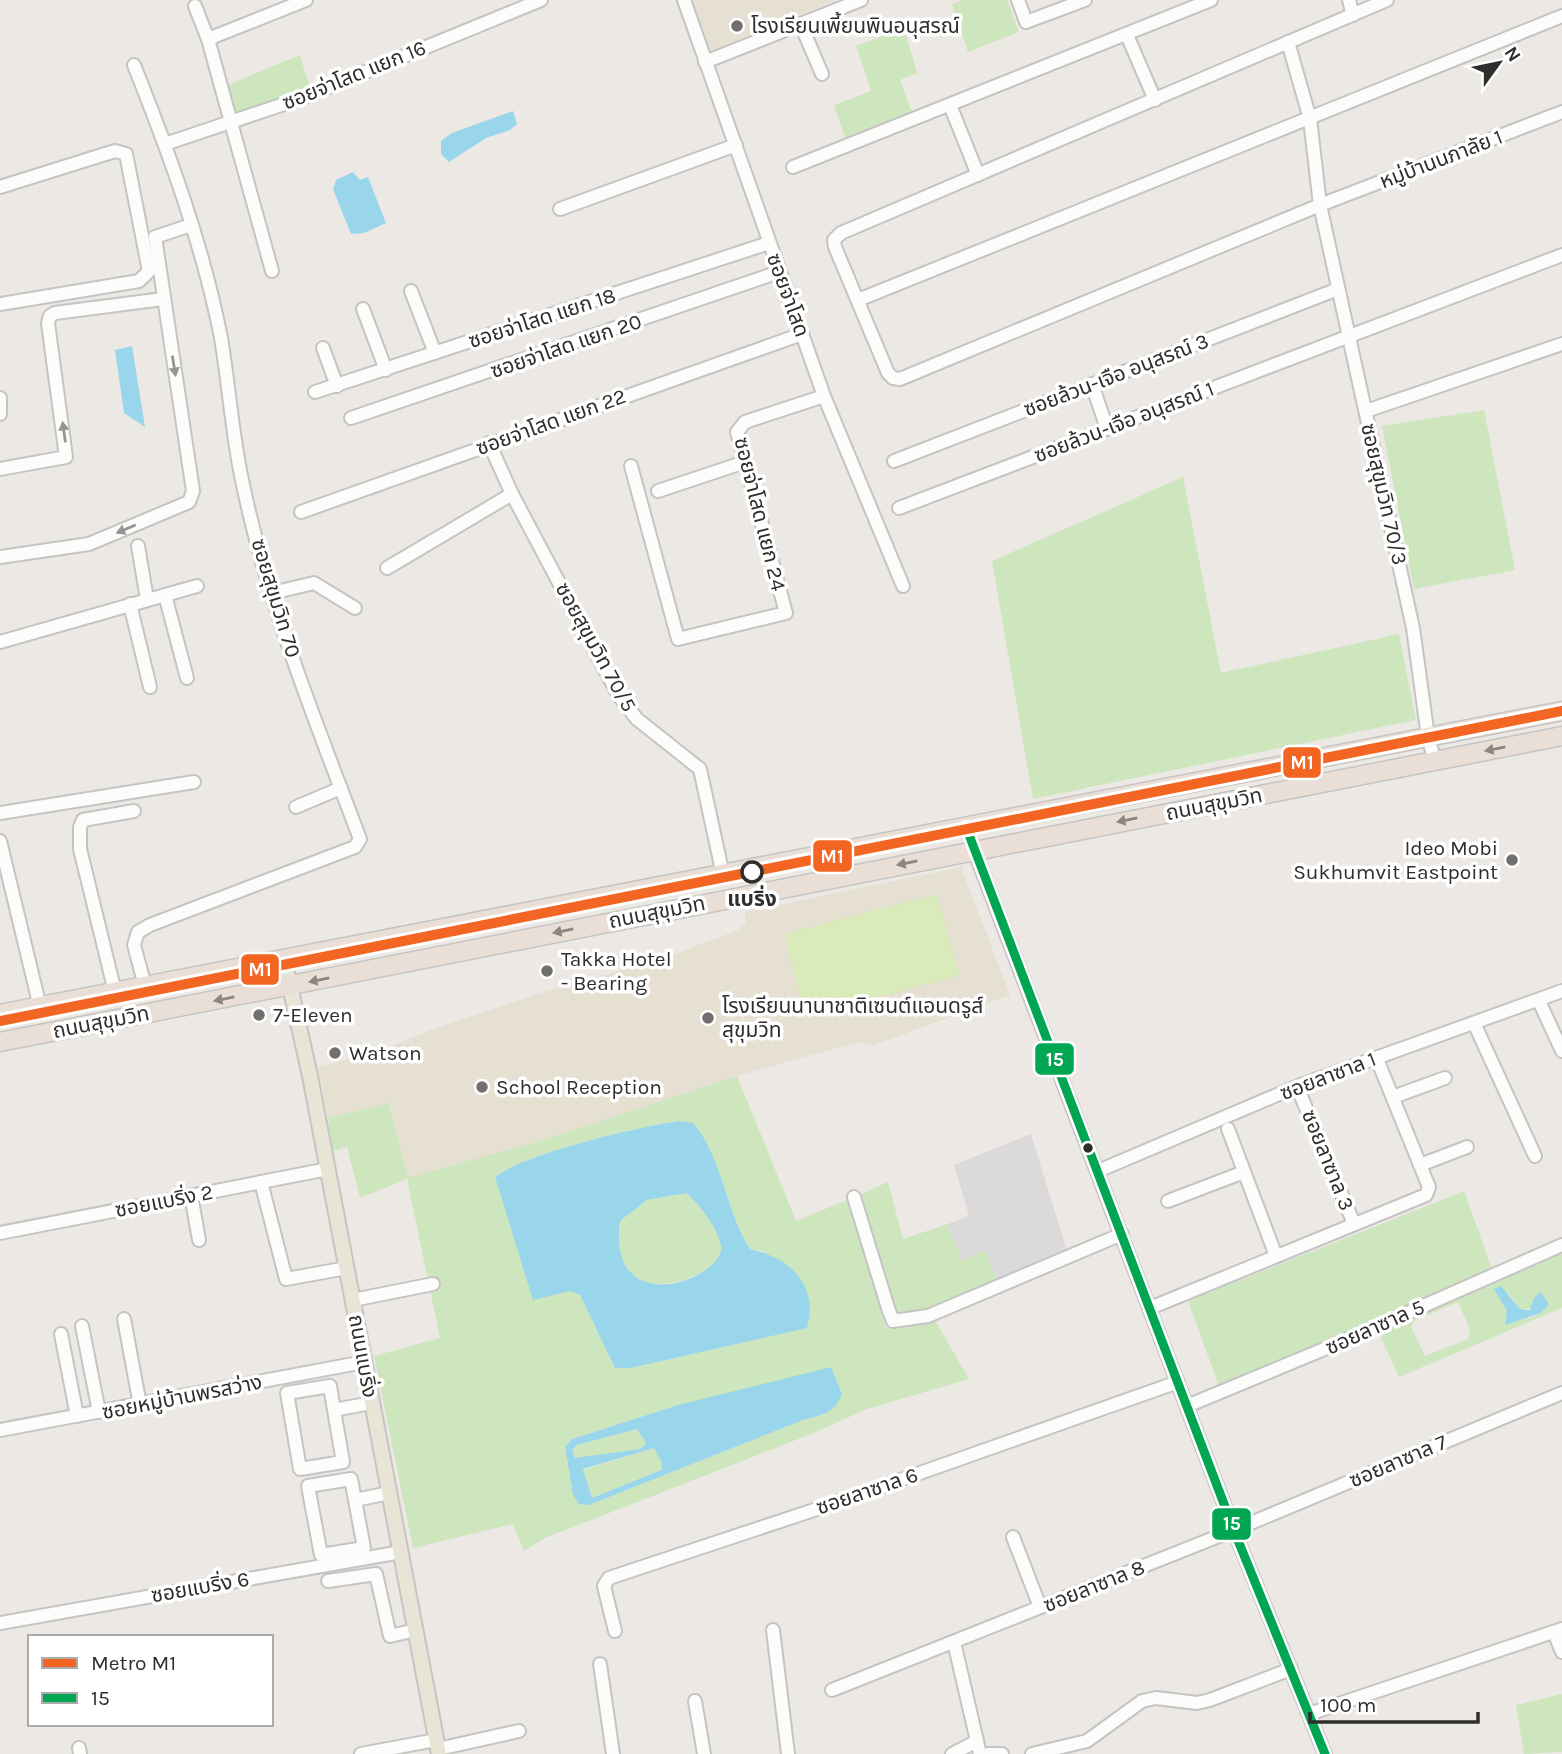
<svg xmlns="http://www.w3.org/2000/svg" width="1562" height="1754" font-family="Karla,'Noto Sans Thai',sans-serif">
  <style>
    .industrial { fill: #dcd9db }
    .education { fill: #e6e0d3 }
    .green { fill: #cee6be; fill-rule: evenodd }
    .pitch { fill: #d9eabb }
    .water { fill: #99d6ec; fill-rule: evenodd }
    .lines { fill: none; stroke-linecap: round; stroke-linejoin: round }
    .minor-casing { stroke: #c5c4c5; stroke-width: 16 }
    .major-casing { stroke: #c6c5c4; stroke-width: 18 }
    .highway-casing { stroke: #c6c5c4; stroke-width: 21 }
    .minor { stroke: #fcfcfb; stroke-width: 12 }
    .major { stroke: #e8e4d6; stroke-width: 14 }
    .highway { stroke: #eadfd6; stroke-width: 18 }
    .bus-1-casing { stroke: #fff; stroke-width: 14 }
    .bus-1 { stroke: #00a651; stroke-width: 9 }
    .metro-1-casing { stroke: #fff; stroke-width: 16 }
    .metro-1 { stroke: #f26522; stroke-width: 10 }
    .oneway { fill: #959594 }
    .oneway2 { fill: #8c8682 }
    .poi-dot { fill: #706f6e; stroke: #fff; stroke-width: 2.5 }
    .stop-dot { fill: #fff; stroke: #2e2e2e; stroke-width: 3.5 }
    .bus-dot { fill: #2e2e2e; stroke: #fff; stroke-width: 2.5 }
    .labels { text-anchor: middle; stroke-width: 7; stroke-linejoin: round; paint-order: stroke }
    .poi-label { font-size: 21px; fill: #2e2e2e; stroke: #fff; text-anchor: start }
    .street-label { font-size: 21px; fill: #2e2e2e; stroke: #fff }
    .stop-label { font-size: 21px; font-weight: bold; fill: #2e2e2e; stroke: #fff }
    .line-badge { stroke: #fff; stroke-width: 2.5 }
    .badge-label { font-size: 19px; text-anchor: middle; font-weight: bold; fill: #fff }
  </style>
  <rect width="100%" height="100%" fill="#ece8e4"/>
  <path class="industrial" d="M 1031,1134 L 1067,1251 L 997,1280 L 985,1251 L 962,1261 L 948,1224 L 969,1216 L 954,1165 Z"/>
  <g class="education">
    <path d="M 692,0 L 836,0 L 709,52 Z"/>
    <path d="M 961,867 L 1010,995 L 872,1046 L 859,1042 L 737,1076 L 546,1139 L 407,1179 L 390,1104 L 328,1118 L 318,1067 L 380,1051 L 428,1031 L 537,994 L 664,958 L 738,930 L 746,923 L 745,912 Z"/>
  </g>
  <g class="green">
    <path d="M 963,0 L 1007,0 L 1019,32 L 968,52 L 952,4 Z"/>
    <path d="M 904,28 L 917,73 L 900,80 L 912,112 L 845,138 L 834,105 L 871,91 L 856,46 Z"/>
    <path d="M 300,55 L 310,88 L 236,116 L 228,85 Z"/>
    <path d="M 1484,410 L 1515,570 L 1414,589 L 1382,426 Z"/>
    <path d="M 1183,477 L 1221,673 L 1399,634 L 1416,720 L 1033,799 L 992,561 Z"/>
    <path d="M 737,1076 L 796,1221 L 847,1200 L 887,1329 L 933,1317 L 969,1379 L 867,1409 L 811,1434 L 545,1538 L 524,1551 L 513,1524 L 413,1548 L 374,1356 L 440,1338 L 407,1179 L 360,1198 L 347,1147 L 332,1151 L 328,1118 L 389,1103 L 408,1178 L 546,1139 ZM 679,1121 L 693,1123 L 740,1233 L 750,1249 L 763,1251 L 806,1328 L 631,1368 L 615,1368 L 580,1295 L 570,1291 L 495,1177 C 526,1153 638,1127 679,1121 ZM 678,1405 L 826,1414 L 803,1420 L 589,1505 L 573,1495 L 565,1447 L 572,1439 Z"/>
    <path d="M 888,1182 L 903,1239 L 948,1224 L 962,1261 L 985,1251 L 997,1280 L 928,1309 L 899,1317 L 893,1312 L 859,1195 Z"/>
    <path d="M 1464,1191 L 1492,1269 L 1219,1386 L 1188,1301 Z"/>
    <path d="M 687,1193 C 700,1208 721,1227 721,1248 C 721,1277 652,1294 633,1278 C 618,1265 618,1239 620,1221 L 647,1200 Z"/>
    <path d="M 1562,1254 L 1562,1308 L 1399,1377 L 1379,1333 ZM 1508,1292 L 1520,1309 L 1545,1307 L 1533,1317 L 1505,1324 L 1507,1311 L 1502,1301 ZM 1458,1302 L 1470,1330 L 1468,1339 L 1425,1356 L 1411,1327 L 1414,1321 Z"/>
    <path d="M 637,1429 L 646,1443 L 640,1449 L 575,1459 L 572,1450 L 577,1445 Z"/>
    <path d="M 654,1448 L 662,1463 L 661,1470 L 592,1498 L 583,1470 Z"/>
    <path d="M 1562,1694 L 1562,1752 L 1524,1754 L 1516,1705 Z"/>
  </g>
  <path class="pitch" d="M 937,894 L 959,976 L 805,1016 L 784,934 Z"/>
  <g class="water">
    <path d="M 513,111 L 517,124 L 510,130 L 486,138 L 449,162 L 441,154 L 441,141 L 452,133 Z"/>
    <path d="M 353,172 L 360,180 L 368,177 L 386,223 L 364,233 L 351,234 L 333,189 L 336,180 Z"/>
    <path d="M 132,346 L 145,427 L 124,413 L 115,350 Z"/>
    <path d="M 679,1121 L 693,1123 C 723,1158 725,1210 750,1249 C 791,1258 819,1286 807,1328 L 631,1368 L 615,1368 L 580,1295 L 570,1291 L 533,1300 L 495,1177 C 526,1153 638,1127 679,1121 ZM 687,1193 C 701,1208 718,1226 721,1247 C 724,1279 607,1323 620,1221 L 647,1200 Z"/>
    <path d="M 1501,1286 L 1520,1309 L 1530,1310 L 1534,1298 L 1541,1292 L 1549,1304 L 1541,1313 L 1505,1325 L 1507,1311 L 1494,1289 Z"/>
    <path d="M 831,1367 L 842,1394 C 835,1413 822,1415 803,1420 L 589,1505 L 579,1504 L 573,1495 L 565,1447 L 572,1439 L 678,1405 ZM 637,1429 L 646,1443 L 640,1449 L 575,1458 L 572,1450 L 577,1445 ZM 654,1448 L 662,1463 L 661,1470 L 592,1498 L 583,1469 Z"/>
  </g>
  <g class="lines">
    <g class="minor-casing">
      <g id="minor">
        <path d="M 684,0 L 824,396 L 903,586"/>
        <path d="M 1018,0 L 1026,22 L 1085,0"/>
        <path d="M 1349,0 L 1353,15"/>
        <path d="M 1387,0 L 841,233 L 834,240 L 835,247 L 888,373 L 893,378 L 900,379 L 1320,205 L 1562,112"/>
        <path d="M 195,6 L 208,39 L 272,271"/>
        <path d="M 801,25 L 822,74"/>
        <path d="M 1127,35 L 1155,100"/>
        <path d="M 208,39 L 306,0"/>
        <path d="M 1288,42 L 1310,119 L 1320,205 L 1413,628 L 1428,737 L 1435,762"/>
        <path d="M 705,62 L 861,0"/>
        <path d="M 134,65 C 169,153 203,245 221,338 C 229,385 232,434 242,480 C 267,603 316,722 360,839 L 355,847 L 150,925 L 138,932 L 134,945 L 145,986"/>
        <path d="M 950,105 L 978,175"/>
        <path d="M 165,144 L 302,98 L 541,0"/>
        <path d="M 793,167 L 1211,0"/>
        <path d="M 0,187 L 115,151 L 126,154 L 149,271 L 139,281 L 0,304"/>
        <path d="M 560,209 L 736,145"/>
        <path d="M 411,291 L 435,353"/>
        <path d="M 858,300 L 1562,16"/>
        <path d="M 363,309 L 386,370"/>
        <path d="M 323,348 L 337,386"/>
        <path d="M 1092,384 L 1107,429"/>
        <path d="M 315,392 L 769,243"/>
        <path d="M 0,398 L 0,414"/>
        <path d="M 1366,411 L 1562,344"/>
        <path d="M 351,418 L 779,272"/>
        <path d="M 489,443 L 512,494 L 619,696 L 637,719 L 700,769 L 723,875"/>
        <path d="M 894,461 L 1338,289"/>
        <path d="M 631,466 L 678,639 L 786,613 L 737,432 L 745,422 L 824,396"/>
        <path d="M 0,469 L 66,457 L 48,323 L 50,316 L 55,313 L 163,299"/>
        <path d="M 658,491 L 745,462"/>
        <path d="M 899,508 L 1562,255"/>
        <path d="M 301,512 L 802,334"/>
        <path d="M 138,546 L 147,599"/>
        <path d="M 0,557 L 89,544 L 189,502 L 193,491 L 155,237 L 191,225"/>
        <path d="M 387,568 L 512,494"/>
        <path d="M 272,593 L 314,583 L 355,608"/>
        <path d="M 165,595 L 187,678"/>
        <path d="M 130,604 L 150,687"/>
        <path d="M 0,642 L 197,586"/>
        <path d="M 296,807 L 341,788"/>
        <path d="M 0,813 L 194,782"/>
        <path d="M 0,841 L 40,1007"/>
        <path d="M 974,850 L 1237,1538 L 1325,1754"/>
        <path d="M 115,992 L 80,849 L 80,827 L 83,820 L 134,811"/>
        <path d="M 1539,1001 L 1562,1051"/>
        <path d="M 1474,1023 L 1535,1156"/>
        <path d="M 1301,1096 L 1354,1224"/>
        <path d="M 1393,1097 L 1445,1078"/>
        <path d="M 1228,1129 L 1276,1256"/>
        <path d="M 1420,1165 L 1467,1147"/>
        <path d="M 1098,1171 L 1298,1086 L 1562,991"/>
        <path d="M 261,1182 L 286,1279 L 347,1268"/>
        <path d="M 191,1195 L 199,1240"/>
        <path d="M 854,1197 L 888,1308 L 893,1321 L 928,1316 L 1122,1234"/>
        <path d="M 1168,1201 L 1244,1172"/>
        <path d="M 0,1233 L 328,1169"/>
        <path d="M 353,1300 L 433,1284"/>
        <path d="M 1150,1308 L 1426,1195 L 1429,1187 L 1379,1064"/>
        <path d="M 124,1319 L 140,1405"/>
        <path d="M 82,1326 L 99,1412"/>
        <path d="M 61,1334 L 77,1416"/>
        <path d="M 1187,1406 L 1346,1340 L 1562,1245"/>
        <path d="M 334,1410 L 343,1462 L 300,1469 L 287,1393 L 330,1386 L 334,1410 L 371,1403"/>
        <path d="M 0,1430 L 364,1362"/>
        <path d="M 355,1500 L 351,1479 L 308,1486 L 321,1555 L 364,1548 L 355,1500 L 389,1493"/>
        <path d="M 1013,1537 L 1040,1607"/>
        <path d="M 328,1581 L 376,1574 L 390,1636 L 416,1630"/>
        <path d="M 0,1623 L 401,1552"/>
        <path d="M 773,1630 L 788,1754"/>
        <path d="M 615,1631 L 604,1586 L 609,1578 L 829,1505 L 1178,1382"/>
        <path d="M 1554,1632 L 1562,1652"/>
        <path d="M 954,1642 L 980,1754"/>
        <path d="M 600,1664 L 613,1754"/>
        <path d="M 832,1690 L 1234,1530 L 1562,1393"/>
        <path d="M 695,1701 L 704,1754"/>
        <path d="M 1309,1714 L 1562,1629"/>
        <path d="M 79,1748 L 80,1754"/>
        <path d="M 438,1749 L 519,1731"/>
        <path d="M 361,1754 L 436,1740"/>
        <path d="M 952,1754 L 977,1741"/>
        <path d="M 988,1754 L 1002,1754"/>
        <path d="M 1032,1754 L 1087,1741 L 1142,1701 L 1156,1698 L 1197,1703 L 1210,1700 L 1291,1669"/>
      </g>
    </g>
    <g class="major-casing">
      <path id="major" d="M 284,959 L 310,1076 L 439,1754"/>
    </g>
    <g class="highway-casing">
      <g id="highway">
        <path d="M 0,1014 L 1562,711"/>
        <path d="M 0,1042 L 1562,736"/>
      </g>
    </g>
    <use href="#minor" class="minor"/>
    <use href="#major" class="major"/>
    <use href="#highway" class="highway"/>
    <g class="bus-1-casing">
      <path id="bus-1" d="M 966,827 L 1237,1538 L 1325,1754"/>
    </g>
    <use href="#bus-1" class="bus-1"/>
    <g class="metro-1-casing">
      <path id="metro-1" d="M 0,1021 L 1562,711"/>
    </g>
    <use href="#metro-1" class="metro-1"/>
  </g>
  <defs><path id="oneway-solid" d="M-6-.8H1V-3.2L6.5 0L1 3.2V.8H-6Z" transform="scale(1.75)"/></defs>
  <g class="oneway">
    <use href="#oneway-solid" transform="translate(174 366) rotate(81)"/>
    <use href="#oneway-solid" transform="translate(64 432) rotate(-98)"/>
    <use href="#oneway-solid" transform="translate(126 529) rotate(157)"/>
  </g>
  <g class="oneway2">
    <use href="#oneway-solid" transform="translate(1495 749) rotate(169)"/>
    <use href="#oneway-solid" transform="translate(1127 820) rotate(169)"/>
    <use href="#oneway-solid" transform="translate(907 863) rotate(169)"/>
    <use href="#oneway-solid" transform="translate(563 931) rotate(169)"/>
    <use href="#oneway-solid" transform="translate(319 980) rotate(169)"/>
    <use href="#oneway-solid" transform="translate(224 999) rotate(169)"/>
  </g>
  <g class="poi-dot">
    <circle cx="737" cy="26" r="7"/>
    <circle cx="1512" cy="860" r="7"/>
    <circle cx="547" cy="971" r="7"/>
    <circle cx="259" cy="1015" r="7"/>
    <circle cx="708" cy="1018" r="7"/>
    <circle cx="335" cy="1053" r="7"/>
    <circle cx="482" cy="1087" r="7"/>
  </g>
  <circle class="stop-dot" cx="752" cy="872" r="10"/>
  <circle class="bus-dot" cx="1088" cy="1148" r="6"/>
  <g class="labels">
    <g class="poi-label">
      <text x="751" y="33">โรงเรียนเพี้ยนพินอนุสรณ์</text>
      <text x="1498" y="855" text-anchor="end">Ideo Mobi<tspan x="1498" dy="24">Sukhumvit Eastpoint</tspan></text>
      <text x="561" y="966">Takka Hotel<tspan x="561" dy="24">- Bearing</tspan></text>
      <text x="722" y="1013">โรงเรียนนานาชาติเซนต์แอนดรูส์<tspan x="722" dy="24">สุขุมวิท</tspan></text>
      <text x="273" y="1022">7-Eleven</text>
      <text x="349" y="1060">Watson</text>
      <text x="496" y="1094">School Reception</text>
    </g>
    <g class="street-label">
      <text transform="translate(354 75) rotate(-22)" y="7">ซอยจ่าโสด แยก 16</text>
      <text transform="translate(1441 159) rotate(-21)" y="7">หมู่บ้านนภาลัย 1</text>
      <text transform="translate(788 295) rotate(70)" y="7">ซอยจ่าโสด</text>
      <text transform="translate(542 318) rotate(-18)" y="7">ซอยจ่าโสด แยก 18</text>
      <text transform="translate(566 346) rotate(-19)" y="7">ซอยจ่าโสด แยก 20</text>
      <text transform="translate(1116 375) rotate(-21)" y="7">ซอยล้วน-เจือ อนุสรณ์ 3</text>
      <text transform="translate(551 422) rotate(-20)" y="7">ซอยจ่าโสด แยก 22</text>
      <text transform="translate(1124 422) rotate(-21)" y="7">ซอยล้วน-เจือ อนุสรณ์ 1</text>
      <text transform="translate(1384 494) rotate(77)" y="7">ซอยสุขุมวิท 70/3</text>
      <text transform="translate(760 514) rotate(76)" y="7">ซอยจ่าโสด แยก 24</text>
      <text transform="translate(276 598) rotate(73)" y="7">ซอยสุขุมวิท 70</text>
      <text transform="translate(596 647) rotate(61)" y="7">ซอยสุขุมวิท 70/5</text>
      <text transform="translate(1214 804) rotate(-11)" y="7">ถนนสุขุมวิท</text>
      <text transform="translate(657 912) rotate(-11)" y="7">ถนนสุขุมวิท</text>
      <text transform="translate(101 1022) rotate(-11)" y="7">ถนนสุขุมวิท</text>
      <text transform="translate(1328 1076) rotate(-21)" y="7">ซอยลาซาล 1</text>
      <text transform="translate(1328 1160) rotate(68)" y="7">ซอยลาซาล 3</text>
      <text transform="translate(164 1201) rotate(-11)" y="7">ซอยแบริ่ง 2</text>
      <text transform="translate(1375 1327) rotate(-24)" y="7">ซอยลาซาล 5</text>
      <text transform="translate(363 1356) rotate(80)" y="7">ถนนแบริ่ง</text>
      <text transform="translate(182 1397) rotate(-11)" y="7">ซอยหมู่บ้านพรสว่าง</text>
      <text transform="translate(1398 1461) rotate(-23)" y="7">ซอยลาซาล 7</text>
      <text transform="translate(867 1491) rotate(-19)" y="7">ซอยลาซาล 6</text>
      <text transform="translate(1094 1586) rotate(-22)" y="7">ซอยลาซาล 8</text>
      <text transform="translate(200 1587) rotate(-10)" y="7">ซอยแบริ่ง 6</text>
    </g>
    <g class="stop-label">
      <text x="752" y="906">แบริ่ง</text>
    </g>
  </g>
  <g class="line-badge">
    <rect x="1282" y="746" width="40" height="33" rx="7" fill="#f26522"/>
    <rect x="812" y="839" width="41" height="34" rx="7" fill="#f26522"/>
    <rect x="240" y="953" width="40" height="33" rx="7" fill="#f26522"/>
    <rect x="1034" y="1042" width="41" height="34" rx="7" fill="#00a651"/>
    <rect x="1211" y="1507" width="41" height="34" rx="7" fill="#00a651"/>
  </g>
  <g class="badge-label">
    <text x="1302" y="769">M1</text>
    <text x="832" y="863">M1</text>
    <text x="260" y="976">M1</text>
    <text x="1055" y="1066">15</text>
    <text x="1232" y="1530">15</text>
  </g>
  <rect x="28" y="1635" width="245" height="91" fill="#ffffff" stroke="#ababab" stroke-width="2"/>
  <rect x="42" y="1658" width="35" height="10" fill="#f26522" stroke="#ababab" stroke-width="2"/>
  <text x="91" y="1670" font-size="21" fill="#2e2e2e">Metro M1</text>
  <rect x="42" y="1693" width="35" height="10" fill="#00a651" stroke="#ababab" stroke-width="2"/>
  <text x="91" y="1705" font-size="21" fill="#2e2e2e">15</text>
  <g transform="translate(1499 63) rotate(57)" stroke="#ffffff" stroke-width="5" paint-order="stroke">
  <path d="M0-5L12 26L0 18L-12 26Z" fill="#2e2e2e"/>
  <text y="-10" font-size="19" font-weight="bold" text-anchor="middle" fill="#2e2e2e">N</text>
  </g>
  <path d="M1310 1712v10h168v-10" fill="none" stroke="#2e2e2e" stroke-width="3.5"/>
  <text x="1320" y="1712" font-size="21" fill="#2e2e2e" stroke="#ffffff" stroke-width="5" paint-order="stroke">100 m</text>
</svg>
